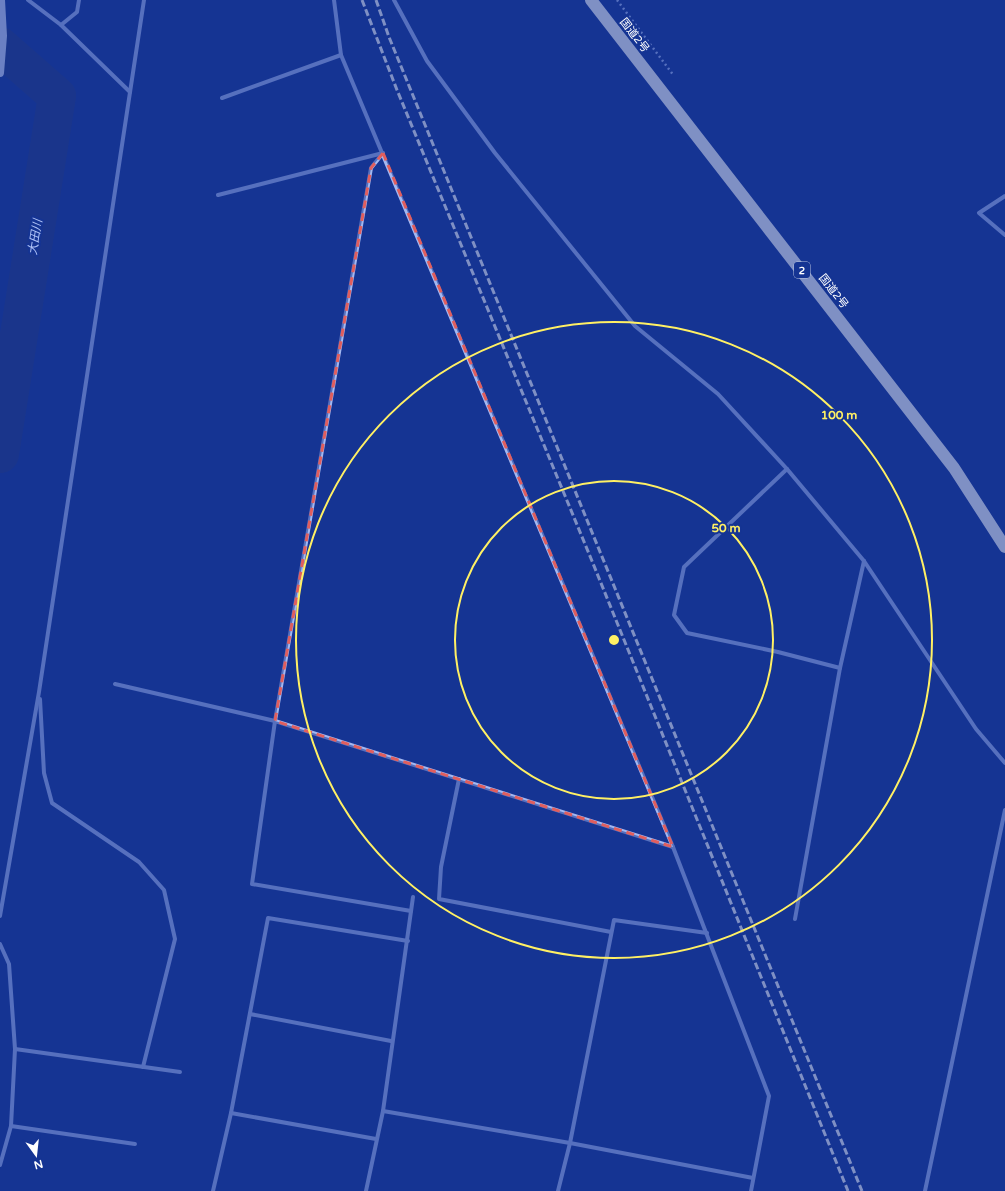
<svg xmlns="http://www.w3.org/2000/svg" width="1005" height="1191" font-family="'Varela Round','Noto Sans JP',sans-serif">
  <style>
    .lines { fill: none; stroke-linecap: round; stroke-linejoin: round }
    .river { stroke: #213780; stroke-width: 38 }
    .path { stroke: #a4b8f1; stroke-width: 2.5; stroke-dasharray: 2 3; stroke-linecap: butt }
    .street { stroke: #a4b8f1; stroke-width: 4 }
    .secondary { stroke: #d2dcfc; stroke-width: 8 }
    .highway { stroke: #fff; stroke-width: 12 }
    .rail { stroke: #fff; stroke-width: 3; stroke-dasharray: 7 3; stroke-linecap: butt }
    .marked { fill: none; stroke: #e05e5e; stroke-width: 3; stroke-dasharray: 8 5; stroke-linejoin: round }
    .ring { fill: none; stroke: #fff064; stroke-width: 2 }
    .labels { text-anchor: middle; stroke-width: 4; stroke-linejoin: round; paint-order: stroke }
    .shield { fill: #153493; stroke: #b9c2df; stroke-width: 1 }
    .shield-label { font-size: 10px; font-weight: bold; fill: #fff }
    .street-label { font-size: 11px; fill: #fff; stroke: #153493 }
    .water-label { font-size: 12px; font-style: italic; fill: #b0c3f8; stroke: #153493 }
    .centre { fill: #fff064; stroke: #153493; stroke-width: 2 }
    .ring-label { font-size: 12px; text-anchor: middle; font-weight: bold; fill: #fff064; stroke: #153493; stroke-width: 4; stroke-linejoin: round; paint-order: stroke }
  </style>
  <rect width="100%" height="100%" fill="#153493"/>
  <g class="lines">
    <path class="river" d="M 0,46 L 57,96 L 0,454"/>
    <path class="path" d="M 617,0 L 674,76"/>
    <g class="street">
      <path d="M 28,0 L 61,25 L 77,12 L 79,0"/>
      <path d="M 334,0 L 341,55 L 673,847 L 769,1096 L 751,1191"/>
      <path d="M 394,0 L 427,61 L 495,153 L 635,326 L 718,394 L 787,469 L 864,561 L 976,729 L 1005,763"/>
      <path d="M 61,25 L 130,92"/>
      <path d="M 222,98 L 341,55"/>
      <path d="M 383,153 L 371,168 L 275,721 L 252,884 L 411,911"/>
      <path d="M 218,195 L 383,153"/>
      <path d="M 1005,196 L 979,213 L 1005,235"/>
      <path d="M 787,469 L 684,567 L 674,615 L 687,633 L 778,652 L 840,668"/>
      <path d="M 115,684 L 275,721 L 673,847"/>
      <path d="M 40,699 L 44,773 L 52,803 L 139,862 L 164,890 L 175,939 L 143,1067"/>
      <path d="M 459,779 L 441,867 L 439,899 L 611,932"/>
      <path d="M 0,916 L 39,692 L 144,0"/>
      <path d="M 795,919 L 840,668 L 864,561"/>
      <path d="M 0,944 L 9,964 L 15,1049 L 11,1126 L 0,1165"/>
      <path d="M 250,1014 L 391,1041"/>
      <path d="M 15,1049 L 180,1072"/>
      <path d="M 383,1111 L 570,1143 L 753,1178"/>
      <path d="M 231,1113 L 376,1139"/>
      <path d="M 11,1126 L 135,1144"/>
      <path d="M 213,1191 L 231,1113 L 268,918 L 408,941"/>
      <path d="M 366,1191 L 383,1111 L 413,897"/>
      <path d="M 558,1191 L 570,1143 L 614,920 L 707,933"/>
      <path d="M 925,1191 L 1005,810"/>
    </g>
    <path class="secondary" d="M 0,73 L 3,36 L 1,0"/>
    <path class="highway" d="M 591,0 L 954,468 L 1005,547"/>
    <g class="rail">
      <path d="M 362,0 L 397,90 L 592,561 L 848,1191"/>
      <path d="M 376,0 L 389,37 L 862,1191"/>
    </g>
  </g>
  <path d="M0 0H1005V1191H0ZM 383,153 L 673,847 L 275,721 L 371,168 Z" fill="#153493" fill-opacity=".55" fill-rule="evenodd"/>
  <path class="marked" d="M 383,153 L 673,847 L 275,721 L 371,168 Z"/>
  <g class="ring">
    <circle cx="614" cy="640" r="159"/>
    <circle cx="614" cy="640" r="318"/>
  </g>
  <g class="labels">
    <rect class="shield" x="794" y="262" width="16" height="16" rx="3"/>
    <g class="shield-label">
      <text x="802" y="274">2</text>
    </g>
    <g class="street-label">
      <text transform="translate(635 35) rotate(52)" y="4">国道2号</text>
      <text transform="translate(834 291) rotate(52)" y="4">国道2号</text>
    </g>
    <g class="water-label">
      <text transform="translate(35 237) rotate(-81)" y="4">大田川</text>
    </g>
  </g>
  <circle cx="614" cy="640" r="6" class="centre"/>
  <g class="ring-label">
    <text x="839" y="419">100 m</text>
    <text x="726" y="532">50 m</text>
  </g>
  <g transform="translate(36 1155) rotate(165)" stroke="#153493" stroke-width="3" paint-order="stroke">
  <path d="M0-3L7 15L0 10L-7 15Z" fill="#ffffff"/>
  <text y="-6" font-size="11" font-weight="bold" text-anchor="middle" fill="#ffffff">N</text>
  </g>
</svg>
